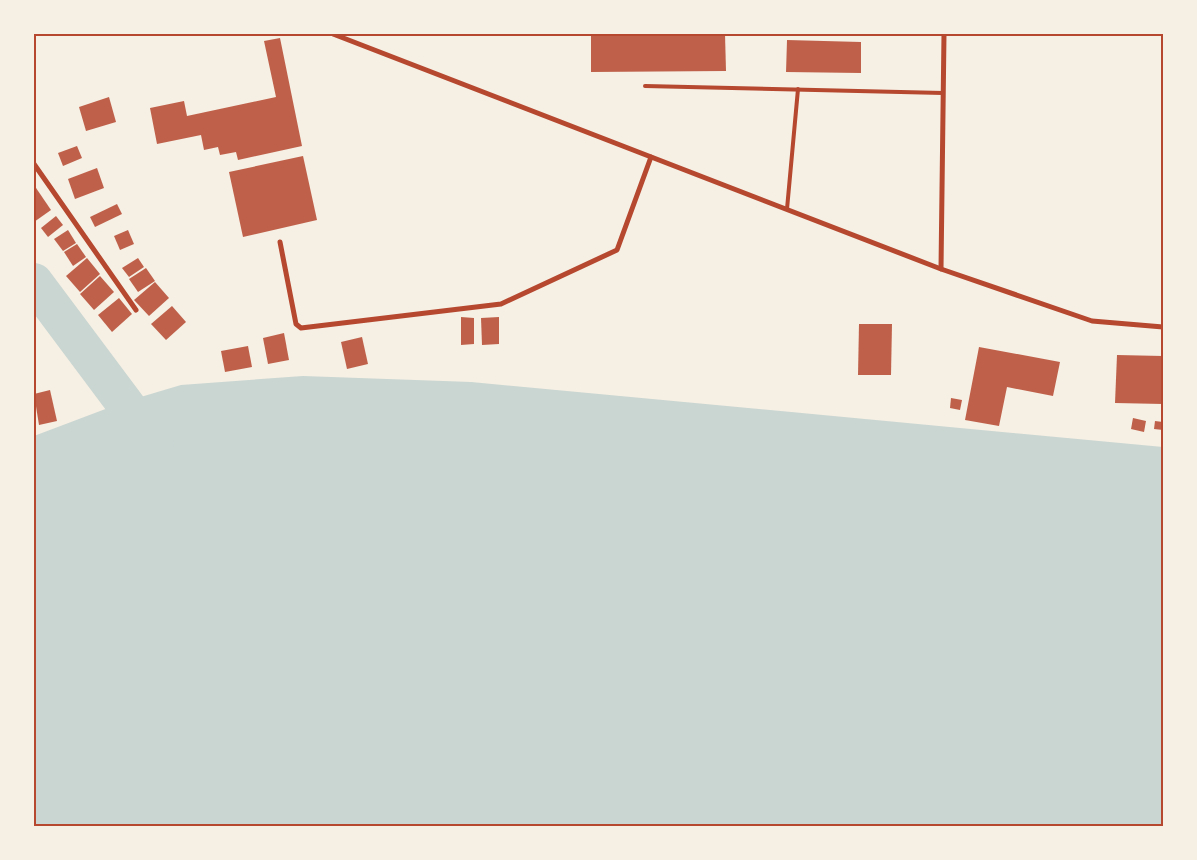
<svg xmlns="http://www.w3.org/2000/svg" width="1197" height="860" font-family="Commissioner,sans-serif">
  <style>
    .water { fill: #c9d6d2 }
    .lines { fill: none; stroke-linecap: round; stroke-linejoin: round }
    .river { stroke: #c9d6d2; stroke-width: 38 }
    .building { fill: #bf614a }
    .service { stroke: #b5482f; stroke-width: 4 }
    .minor { stroke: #b5482f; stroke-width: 5 }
    .neatline { fill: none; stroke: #b5482f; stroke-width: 2 }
  </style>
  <rect width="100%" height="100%" fill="#f6efe4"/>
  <path class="water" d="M 303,376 L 471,382 L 1163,447 L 1163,826 L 34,826 L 34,436 L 124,402 L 181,385 Z"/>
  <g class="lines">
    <path class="river" d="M 34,282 L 155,444"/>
  </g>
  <g class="building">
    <path d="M 591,34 L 725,34 L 726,71 L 591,72 Z"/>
    <path d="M 280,38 L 302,146 L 238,160 L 236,152 L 220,155 L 218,147 L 204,150 L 201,135 L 157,144 L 150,108 L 184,101 L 187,116 L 276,97 L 264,41 Z"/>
    <path d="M 787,40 L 861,42 L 861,73 L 786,72 Z"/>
    <path d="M 109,97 L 116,122 L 86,131 L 79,107 Z"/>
    <path d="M 77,146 L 82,158 L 63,166 L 58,153 Z"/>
    <path d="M 303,156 L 317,220 L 243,237 L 229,172 Z"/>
    <path d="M 97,168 L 104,188 L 75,199 L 68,179 Z"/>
    <path d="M 34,185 L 51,210 L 34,222 Z"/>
    <path d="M 117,204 L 122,214 L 95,227 L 90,217 Z"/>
    <path d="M 56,216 L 63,225 L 48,237 L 41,228 Z"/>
    <path d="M 68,230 L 76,243 L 63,251 L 54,239 Z"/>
    <path d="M 128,230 L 134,244 L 120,250 L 114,236 Z"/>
    <path d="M 77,244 L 86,257 L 73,266 L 64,252 Z"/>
    <path d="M 87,258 L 100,274 L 80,292 L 66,276 Z"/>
    <path d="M 138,258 L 144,267 L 129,277 L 122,268 Z"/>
    <path d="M 146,268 L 155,281 L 138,292 L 129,279 Z"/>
    <path d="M 100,276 L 114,292 L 94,310 L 80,294 Z"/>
    <path d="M 155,282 L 169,298 L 149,316 L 134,300 Z"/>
    <path d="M 119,298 L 132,314 L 112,332 L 98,315 Z"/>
    <path d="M 172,306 L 186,322 L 166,340 L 151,324 Z"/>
    <path d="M 461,317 L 474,318 L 474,344 L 461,345 Z"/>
    <path d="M 499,317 L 499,344 L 482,345 L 481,318 Z"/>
    <path d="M 859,324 L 892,324 L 891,375 L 858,375 Z"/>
    <path d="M 284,333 L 289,360 L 268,364 L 263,338 Z"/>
    <path d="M 362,337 L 368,364 L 347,369 L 341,342 Z"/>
    <path d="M 248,346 L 252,367 L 225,372 L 221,351 Z"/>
    <path d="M 979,347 L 1060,362 L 1053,396 L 1007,387 L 999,426 L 965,420 Z"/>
    <path d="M 1117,355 L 1163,356 L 1163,404 L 1115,403 Z"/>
    <path d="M 50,390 L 57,421 L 39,425 L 34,394 Z"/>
    <path d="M 951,398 L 962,400 L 960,410 L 950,408 Z"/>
    <path d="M 1133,418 L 1146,421 L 1144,432 L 1131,429 Z"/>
    <path d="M 1155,421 L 1163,422 L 1163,430 L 1154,429 Z"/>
  </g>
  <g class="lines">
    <g class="service">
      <path d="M 645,86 L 943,93"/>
      <path d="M 787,209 L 798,89"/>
    </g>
    <g class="minor">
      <path d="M 333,34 L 941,269 L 1092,321 L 1163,327"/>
      <path d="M 34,164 L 136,310"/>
      <path d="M 280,242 L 296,324 L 301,328 L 501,304 L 617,250 L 651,157"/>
      <path d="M 941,269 L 944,34"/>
    </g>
  </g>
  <rect width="1197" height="860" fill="none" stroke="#f6efe4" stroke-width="70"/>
  <rect x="35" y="35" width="1127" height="790" class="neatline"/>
</svg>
